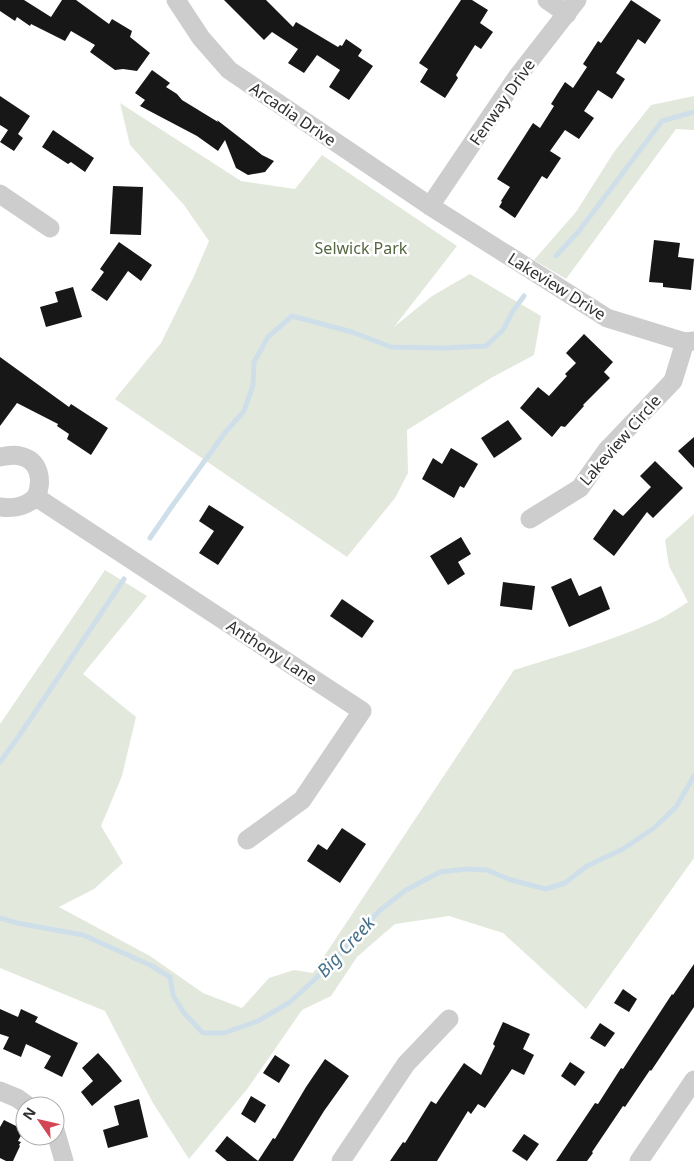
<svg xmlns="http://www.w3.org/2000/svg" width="694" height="1161" font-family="'Noto Sans',sans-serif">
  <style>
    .green { fill: #e3e8dc }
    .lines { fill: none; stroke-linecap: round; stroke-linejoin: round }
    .stream { stroke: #cedfe9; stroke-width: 5 }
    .building { fill: #171717 }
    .street { stroke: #cdcdcd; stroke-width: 19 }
    .labels { text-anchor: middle; stroke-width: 5; stroke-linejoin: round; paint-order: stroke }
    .street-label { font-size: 16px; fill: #303030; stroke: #fff }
    .park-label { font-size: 16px; fill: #546742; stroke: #fff }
    .water-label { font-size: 18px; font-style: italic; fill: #46718a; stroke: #fff }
  </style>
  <rect width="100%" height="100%" fill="#fff"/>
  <g class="green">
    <path d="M 694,96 L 694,130 L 676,129 L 566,279 L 534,260 L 576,212 L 614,152 L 651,105 Z"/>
    <path d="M 120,103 L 241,181 L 295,189 L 322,155 L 457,246 L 394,327 L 432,296 L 470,274 L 541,316 L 534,355 L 491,378 L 407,430 L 408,473 L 395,498 L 347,557 L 115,399 L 161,343 L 194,276 L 209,241 L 184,205 L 130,145 Z"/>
    <path d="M 694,514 L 694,858 L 586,1009 L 503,933 L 449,916 L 395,924 L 357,957 L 331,996 L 302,1010 L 248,1088 L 189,1159 L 153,1103 L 105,1011 L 0,968 L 0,724 L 105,570 L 147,596 L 83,674 L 136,717 L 122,776 L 101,826 L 123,863 L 94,889 L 59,907 L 150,956 L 203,993 L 242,1008 L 269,978 L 294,970 L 313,973 L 514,670 C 562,655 612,641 658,620 C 668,615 678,608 688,602 L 669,566 L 665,540 Z"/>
  </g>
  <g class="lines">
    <g class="stream">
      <path d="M 556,256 L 579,231 L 662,121 L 694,112"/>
      <path d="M 150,538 L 170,509 L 224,434 L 244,411 L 253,385 L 254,362 L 268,337 L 292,316 L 352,332 L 391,347 L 443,348 L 486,346 L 503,330 L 513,311 L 524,296"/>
      <path d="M 0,762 L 19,736 L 124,579"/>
      <path d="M 0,918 L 17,923 L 83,935 L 150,965 L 170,977 L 173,995 L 184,1013 L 203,1033 L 224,1033 L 258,1021 L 290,1002 L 326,969 L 379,911 L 406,890 L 440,872 L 467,869 L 487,870 L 511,880 L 546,889 L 565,883 L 587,866 L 623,849 L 654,828 L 676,807 L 694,776"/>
    </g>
  </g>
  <g class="building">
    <path d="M 0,0 L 24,0 L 51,17 L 62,0 L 76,0 L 109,24 L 112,19 L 132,31 L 130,37 L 150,53 L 137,71 L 123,69 L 115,70 L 90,52 L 95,45 L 71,31 L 65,41 L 31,24 L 30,26 L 17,17 L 15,21 L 0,11 Z"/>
    <path d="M 224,0 L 266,0 L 293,27 L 296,22 L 338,47 L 340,45 L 342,46 L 346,39 L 362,50 L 358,56 L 373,66 L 349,100 L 329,87 L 340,70 L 317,55 L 304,73 L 288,63 L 298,49 L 272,32 L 264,40 Z"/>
    <path d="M 461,0 L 472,0 L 488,10 L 480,23 L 493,32 L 481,49 L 475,45 L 456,75 L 458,78 L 445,98 L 420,82 L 428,69 L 419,63 Z"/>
    <path d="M 631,0 L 661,20 L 645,44 L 638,39 L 616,73 L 625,79 L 612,99 L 598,90 L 584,111 L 594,118 L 579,139 L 565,130 L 550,151 L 561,158 L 547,179 L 542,176 L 515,218 L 499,207 L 502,202 L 501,201 L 510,187 L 497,179 L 533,123 L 540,128 L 554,106 L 551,104 L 565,82 L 573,88 L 587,67 L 583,64 L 598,41 L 601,43 Z"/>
    <path d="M 152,70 L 170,83 L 166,87 L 177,94 L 182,100 L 218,122 L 217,120 L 262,155 L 274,161 L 265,172 L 248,175 L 236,168 L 225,140 L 218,151 L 197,136 L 140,106 L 145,100 L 135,93 Z"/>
    <path d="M 0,96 L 30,116 L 18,134 L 23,138 L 14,151 L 0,142 L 8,130 L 0,125 Z"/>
    <path d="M 53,130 L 94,158 L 85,172 L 71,162 L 68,164 L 42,147 Z"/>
    <path d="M 113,186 L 143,187 L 141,235 L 110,234 Z"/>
    <path d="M 654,240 L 680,243 L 678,257 L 694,259 L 691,290 L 663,287 L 663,283 L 649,282 Z"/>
    <path d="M 119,242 L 152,265 L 141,281 L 128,271 L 107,301 L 91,290 L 104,272 L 100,269 Z"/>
    <path d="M 73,287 L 82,317 L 46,327 L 40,307 L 58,302 L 55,292 Z"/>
    <path d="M 584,334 L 613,362 L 604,372 L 610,378 L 583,405 L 584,406 L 565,427 L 561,426 L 552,437 L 520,408 L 538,387 L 549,396 L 567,376 L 565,374 L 576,363 L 566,353 Z"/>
    <path d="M 0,357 L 69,407 L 71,404 L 108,428 L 91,455 L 67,439 L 69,434 L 57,426 L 58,424 L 17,403 L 0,426 Z"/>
    <path d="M 508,420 L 522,439 L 494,458 L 481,438 Z"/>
    <path d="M 694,437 L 694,468 L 678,451 Z"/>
    <path d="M 451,448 L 478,464 L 464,488 L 460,486 L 454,498 L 422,479 L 433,458 L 442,464 Z"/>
    <path d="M 655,461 L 683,488 L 653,518 L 647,512 L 614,556 L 593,539 L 614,509 L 623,516 L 651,487 L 640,476 Z"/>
    <path d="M 209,505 L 244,527 L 218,565 L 199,553 L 214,531 L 199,521 Z"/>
    <path d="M 461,537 L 471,554 L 458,562 L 465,574 L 448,585 L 430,556 Z"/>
    <path d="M 571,578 L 579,596 L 601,586 L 610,609 L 569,627 L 551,587 Z"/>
    <path d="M 503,582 L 535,586 L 532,610 L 500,606 Z"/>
    <path d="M 342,599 L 374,621 L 362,638 L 330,616 Z"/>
    <path d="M 342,828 L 366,844 L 340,883 L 307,861 L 318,844 L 327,850 Z"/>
    <path d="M 694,964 L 694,1007 L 651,1071 L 650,1070 L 625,1107 L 623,1106 L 592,1152 L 593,1153 L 587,1161 L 556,1161 L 595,1103 L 598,1104 L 621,1068 L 623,1069 L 672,994 L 673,995 Z"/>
    <path d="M 623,989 L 637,999 L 629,1012 L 614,1003 Z"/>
    <path d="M 0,1009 L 18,1017 L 21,1009 L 38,1017 L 35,1022 L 78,1043 L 62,1077 L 44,1068 L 51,1056 L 26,1044 L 21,1057 L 3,1049 L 9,1037 L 0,1034 Z"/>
    <path d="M 503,1022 L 530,1034 L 523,1049 L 534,1055 L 524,1075 L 512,1069 L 485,1108 L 478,1104 L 471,1114 L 468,1111 L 437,1161 L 390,1161 L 403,1142 L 405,1143 L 431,1101 L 436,1104 L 464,1063 L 481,1075 L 495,1046 L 493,1044 Z"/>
    <path d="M 600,1023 L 615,1033 L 605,1047 L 590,1038 Z"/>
    <path d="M 98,1053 L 110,1066 L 122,1081 L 92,1106 L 81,1092 L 93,1081 L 82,1068 Z"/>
    <path d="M 275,1055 L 290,1065 L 279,1083 L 263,1073 Z"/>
    <path d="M 325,1059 L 349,1076 L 324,1111 L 293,1161 L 258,1161 L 273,1138 L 275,1139 L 306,1087 Z"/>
    <path d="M 570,1062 L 585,1072 L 575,1086 L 561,1076 Z"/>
    <path d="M 251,1096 L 266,1105 L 255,1123 L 241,1114 Z"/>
    <path d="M 139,1099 L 148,1137 L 108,1148 L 103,1130 L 119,1125 L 114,1106 Z"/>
    <path d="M 4,1120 L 24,1130 L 18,1141 L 21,1142 L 19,1145 L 20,1146 L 13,1161 L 6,1161 L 0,1158 L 0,1127 Z"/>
    <path d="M 524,1134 L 539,1144 L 527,1161 L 512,1151 Z"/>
    <path d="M 227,1136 L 258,1161 L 227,1161 L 215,1151 Z"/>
  </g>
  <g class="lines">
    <g class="street">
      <path d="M 176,0 L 201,38 L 229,70 L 430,206 L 607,318 L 685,342 L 694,341"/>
      <path d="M 547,0 L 567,14"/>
      <path d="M 0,194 L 50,228"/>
      <path d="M 430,206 L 517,77 L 577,0"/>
      <path d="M 0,457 C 6,456 14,454 20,456 C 40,460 43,481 36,497 L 362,711 L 302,800 L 247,840"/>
      <path d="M 0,507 C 14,509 25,507 36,497"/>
      <path d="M 530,519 L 580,488 L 607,450 L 673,381 L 685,342"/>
      <path d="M 0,1091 L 17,1098 L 28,1106"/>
      <path d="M 55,1130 L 64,1161"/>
      <path d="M 341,1161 L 406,1064 L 449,1019"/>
      <path d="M 639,1161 L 694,1080"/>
    </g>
  </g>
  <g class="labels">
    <g class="street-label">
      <text transform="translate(502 102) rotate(-55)" y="6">Fenway Drive</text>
      <text transform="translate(293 114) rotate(34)" y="6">Arcadia Drive</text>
      <text transform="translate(557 286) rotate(32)" y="6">Lakeview Drive</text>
      <text transform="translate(620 440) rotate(-49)" y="6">Lakeview Circle</text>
      <text transform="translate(272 652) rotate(33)" y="6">Anthony Lane</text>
    </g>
    <g class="park-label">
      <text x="361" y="254">Selwick Park</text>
    </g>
    <g class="water-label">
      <text transform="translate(346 947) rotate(-47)" y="6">Big Creek</text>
    </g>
  </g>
  <g transform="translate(40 1121) rotate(304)"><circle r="24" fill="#ffffff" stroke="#acacac"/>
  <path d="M0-4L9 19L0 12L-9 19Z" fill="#d34653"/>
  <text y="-8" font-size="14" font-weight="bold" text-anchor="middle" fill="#303030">N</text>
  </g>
</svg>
